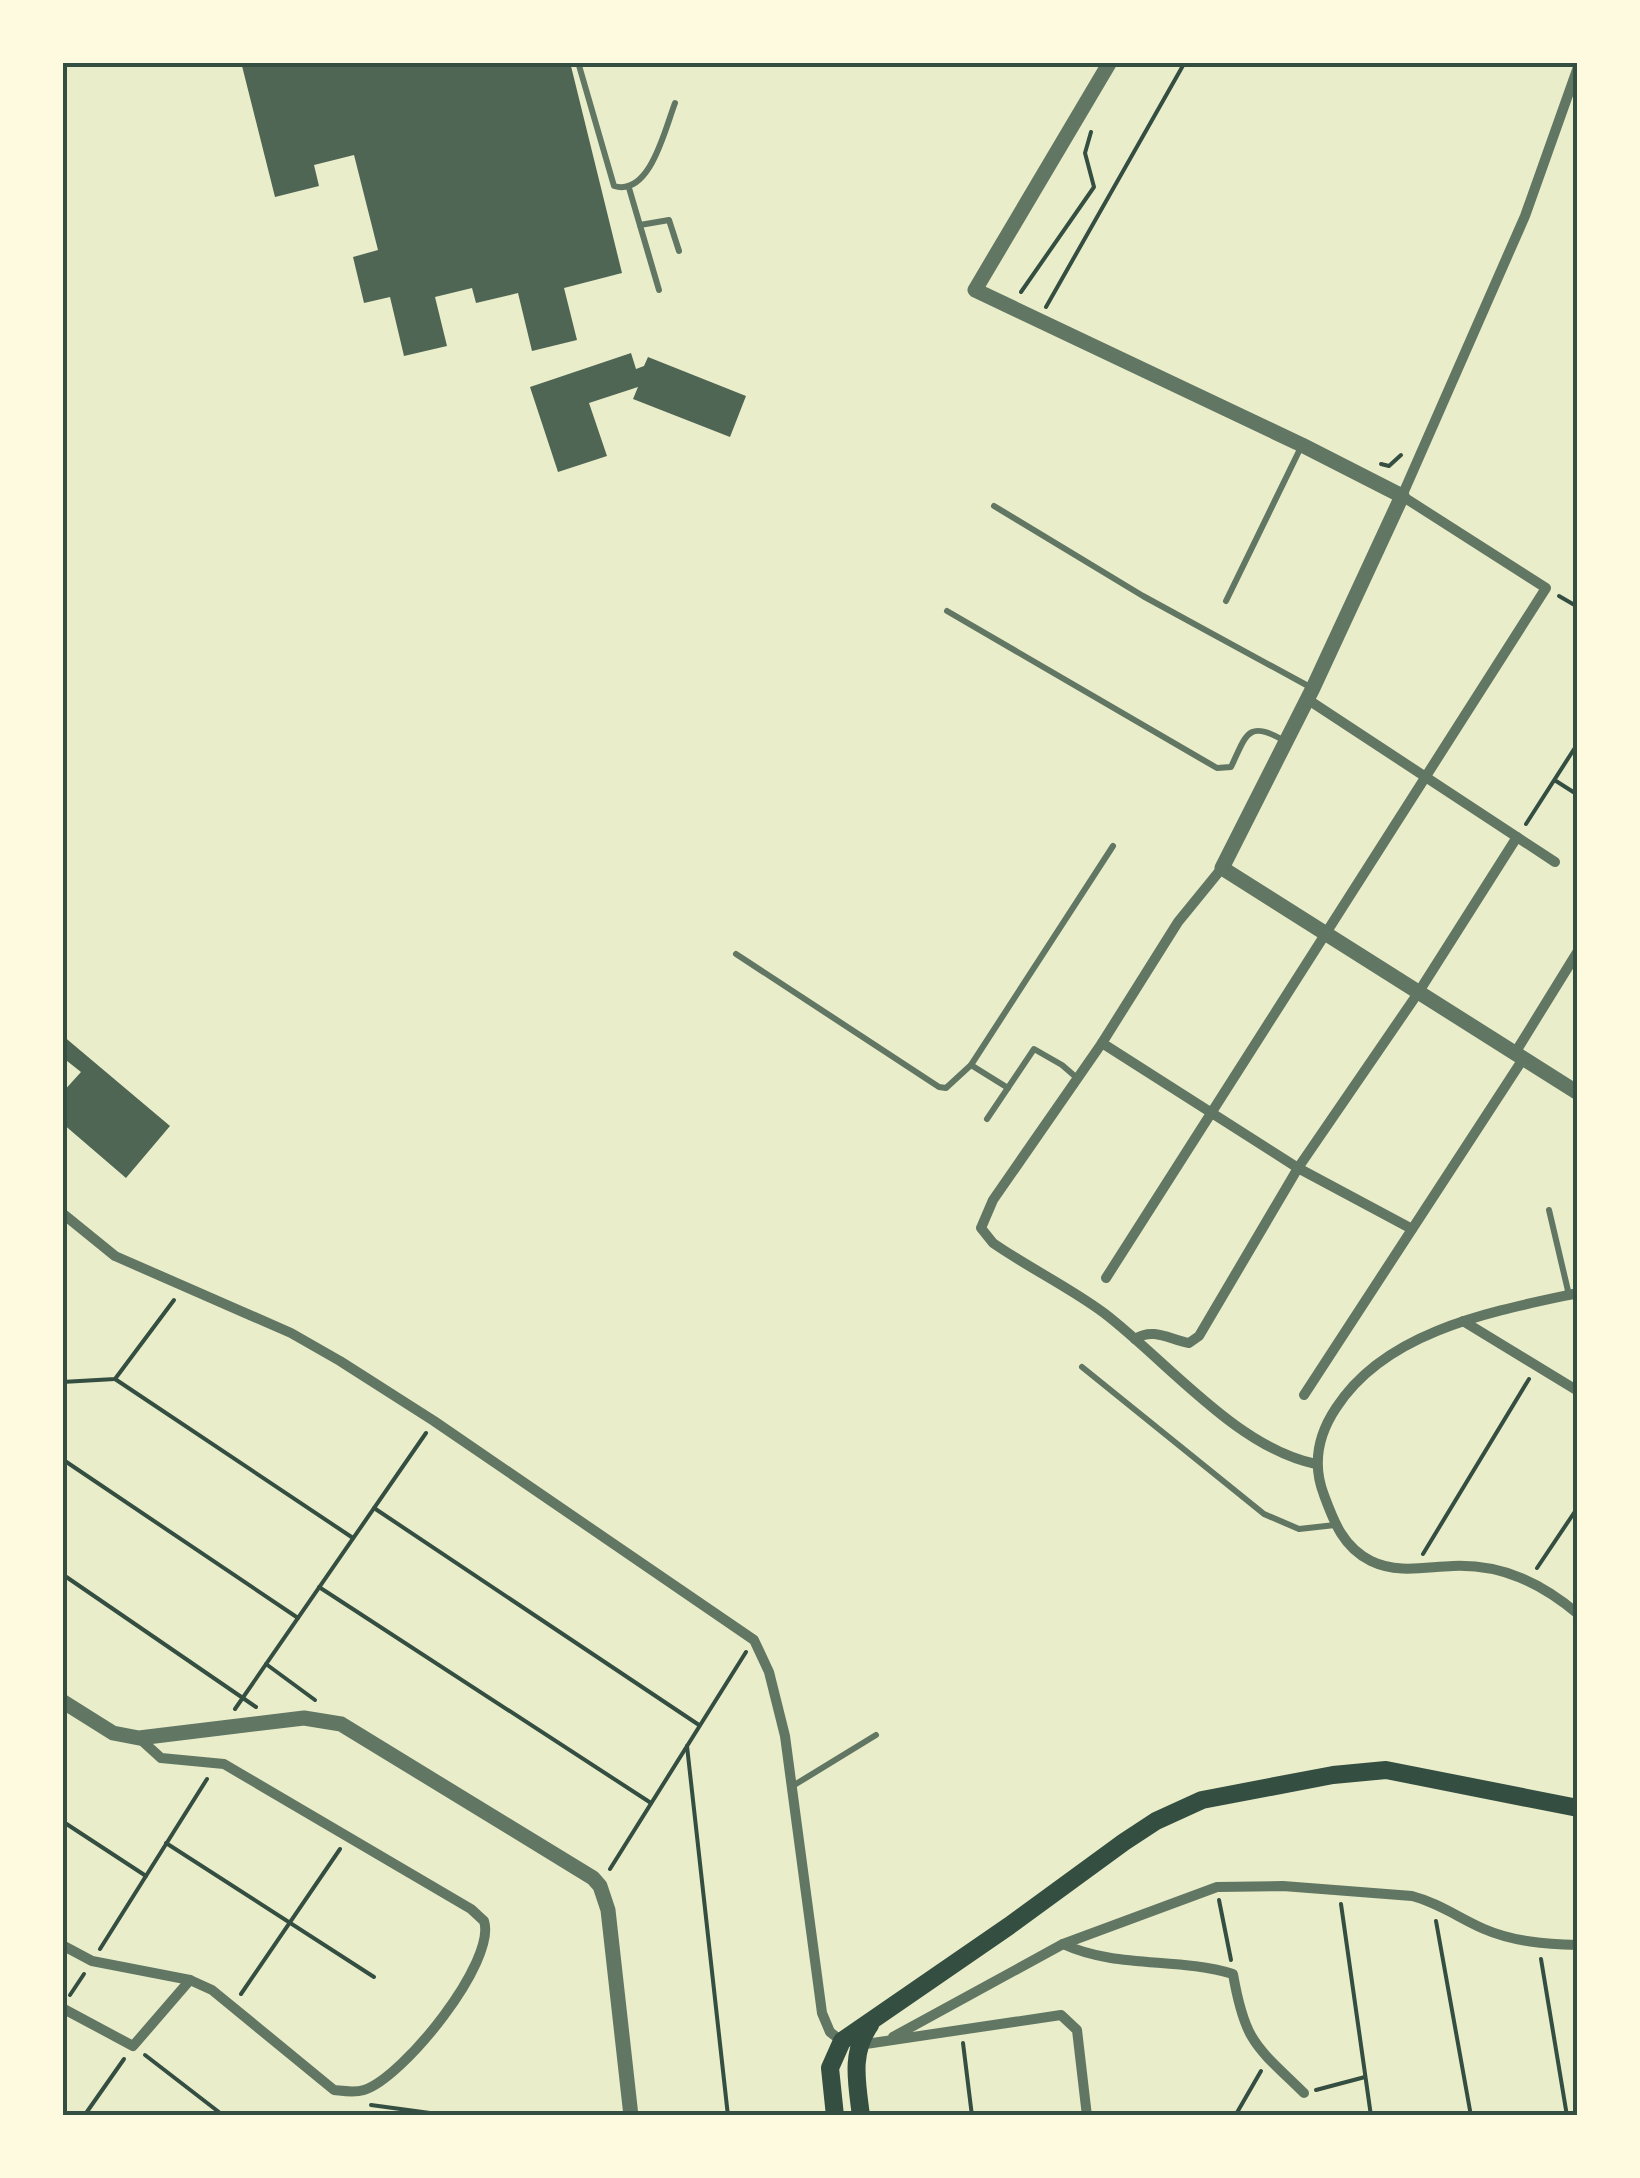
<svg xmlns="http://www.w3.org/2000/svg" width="1640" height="2178" font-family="Raleway,sans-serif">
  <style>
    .building { fill: #4f6655 }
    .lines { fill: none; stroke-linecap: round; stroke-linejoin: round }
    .path { stroke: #344e41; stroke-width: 4 }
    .service { stroke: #617663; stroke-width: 6 }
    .minor { stroke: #617663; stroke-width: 10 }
    .tertiary { stroke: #617663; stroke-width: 15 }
    .secondary { stroke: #344e41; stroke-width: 18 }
    .neatline { fill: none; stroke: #344e41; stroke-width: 4 }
  </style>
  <rect width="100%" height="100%" fill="#e9edc9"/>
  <g class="building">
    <path d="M 241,62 L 570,62 L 622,273 L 564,288 L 577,340 L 532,351 L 518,293 L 476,303 L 472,288 L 435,297 L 447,346 L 404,356 L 390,297 L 364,303 L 353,257 L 378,250 L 354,155 L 314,165 L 319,186 L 275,197 Z"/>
    <path d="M 631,353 L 636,369 L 644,366 L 648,357 L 746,396 L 730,437 L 633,399 L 638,387 L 589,403 L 607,456 L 558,472 L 530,387 Z"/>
    <path d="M 62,1035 L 170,1126 L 126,1178 L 62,1123 L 66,1117 L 62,1114 L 62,1093 L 81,1072 L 62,1057 Z"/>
  </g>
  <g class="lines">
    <g class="path">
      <path d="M 1021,292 L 1094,187 L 1085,153 L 1091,132"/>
      <path d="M 1046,307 L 1185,62"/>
      <path d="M 1381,464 L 1389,466 L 1401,455"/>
      <path d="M 1559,596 L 1578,607"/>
      <path d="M 1556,781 L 1578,795"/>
      <path d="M 1526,824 L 1578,743"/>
      <path d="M 115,1379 L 353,1538"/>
      <path d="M 62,1382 L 115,1379 L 174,1300"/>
      <path d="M 62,1459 L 298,1618"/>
      <path d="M 374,1508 L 699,1725"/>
      <path d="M 1423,1554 L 1529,1379"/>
      <path d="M 1537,1568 L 1578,1507"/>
      <path d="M 62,1574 L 256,1707"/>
      <path d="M 319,1587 L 651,1803"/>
      <path d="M 266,1664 L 315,1700"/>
      <path d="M 235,1709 L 426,1433"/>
      <path d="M 687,1746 L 728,2116"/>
      <path d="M 62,1821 L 146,1876"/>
      <path d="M 166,1843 L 374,1977"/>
      <path d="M 610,1869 L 746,1652"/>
      <path d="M 1219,1900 L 1231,1960"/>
      <path d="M 1341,1904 L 1371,2116"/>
      <path d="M 1436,1921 L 1471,2116"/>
      <path d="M 100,1949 L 207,1779"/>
      <path d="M 1541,1959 L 1567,2116"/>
      <path d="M 241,1994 L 340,1849"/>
      <path d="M 70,1995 L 84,1974"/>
      <path d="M 963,2043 L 972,2116"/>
      <path d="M 145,2055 L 224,2116"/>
      <path d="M 1316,2090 L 1365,2077"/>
      <path d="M 371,2105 L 452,2116"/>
      <path d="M 84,2116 L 124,2059"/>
      <path d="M 1235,2116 L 1261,2071"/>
    </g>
    <g class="service">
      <path d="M 578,62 L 614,186 C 650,197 665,129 675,103"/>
      <path d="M 629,188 L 659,290"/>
      <path d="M 640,225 L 669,220 L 679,251"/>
      <path d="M 994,506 L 1143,596 L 1310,687"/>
      <path d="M 1226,601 L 1302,445"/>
      <path d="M 947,611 L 1217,768 L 1231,767 C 1246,736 1247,719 1283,740"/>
      <path d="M 736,954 L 939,1087 L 946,1088 L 971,1065 L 1113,846"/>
      <path d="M 971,1065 L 1008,1088"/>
      <path d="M 987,1119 L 1034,1049 L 1062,1065 L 1077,1078"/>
      <path d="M 1549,1210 L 1569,1295"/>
      <path d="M 1082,1367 L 1264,1514 L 1299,1529 L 1335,1525"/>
      <path d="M 791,1787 L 876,1735"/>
    </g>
    <g class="minor">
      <path d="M 1307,699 L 1555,862"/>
      <path d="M 1222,868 L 1178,922 L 1102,1043 L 993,1200 L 981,1228 L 993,1243 C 1029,1268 1069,1287 1104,1313 C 1168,1362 1237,1448 1316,1464"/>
      <path d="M 1102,1043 L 1298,1168 L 1412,1229"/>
      <path d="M 1515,1053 L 1578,951"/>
      <path d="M 62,1213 L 115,1256 L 291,1333 L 340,1361 L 434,1421 L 754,1640 L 769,1672 L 785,1736 L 822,2013 L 830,2032 L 843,2042"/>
      <path d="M 1106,1278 L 1546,588 L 1402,496 L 1525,216 L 1578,67"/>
      <path d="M 1578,1293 C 1494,1311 1386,1330 1336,1408 C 1318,1435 1312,1464 1324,1495 C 1334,1522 1343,1547 1371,1561 C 1398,1574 1425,1567 1453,1566 C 1502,1564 1541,1583 1578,1614"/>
      <path d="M 1463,1321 L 1578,1391"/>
      <path d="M 1135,1339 C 1154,1327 1170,1340 1189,1343 L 1199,1336 L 1298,1168 L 1418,993 L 1517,837"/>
      <path d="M 1304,1395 L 1523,1059"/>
      <path d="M 1063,1944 C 1117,1969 1177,1957 1233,1974 C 1245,2043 1256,2046 1304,2093"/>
      <path d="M 62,1945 L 92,1961 L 190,1980 L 212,1990 L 334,2090 C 344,2091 354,2093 364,2090 C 403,2078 497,1961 484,1921 L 471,1909 L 224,1764 L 161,1758 L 139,1738"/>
      <path d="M 62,2008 L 133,2046 L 190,1980"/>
      <path d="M 893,2037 L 1063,1944 L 1217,1887 L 1283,1886 L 1412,1896 C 1439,1903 1459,1918 1484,1929 C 1514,1942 1546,1944 1578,1945"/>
      <path d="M 859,2045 L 1061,2015 L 1077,2030 L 1087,2116"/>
    </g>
    <g class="tertiary">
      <path d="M 1110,62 L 975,290 L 1302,445 L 1402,496 L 1313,688 L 1222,868 L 1578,1093"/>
      <path d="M 62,1701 L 113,1733 L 139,1738 L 304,1718 L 341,1724 L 593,1878 L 600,1886 L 608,1910 L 631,2116"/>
    </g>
    <g class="secondary">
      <path d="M 835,2116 L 830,2068 L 842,2041 L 1009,1926 L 1124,1842 L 1156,1821 L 1202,1800 L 1333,1775 L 1386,1770 L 1578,1808"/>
      <path d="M 861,2116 C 857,2083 850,2053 870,2025"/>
    </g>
  </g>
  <rect width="1640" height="2178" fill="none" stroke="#fefae0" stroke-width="130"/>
  <rect x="65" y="65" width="1510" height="2048" class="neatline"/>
</svg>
